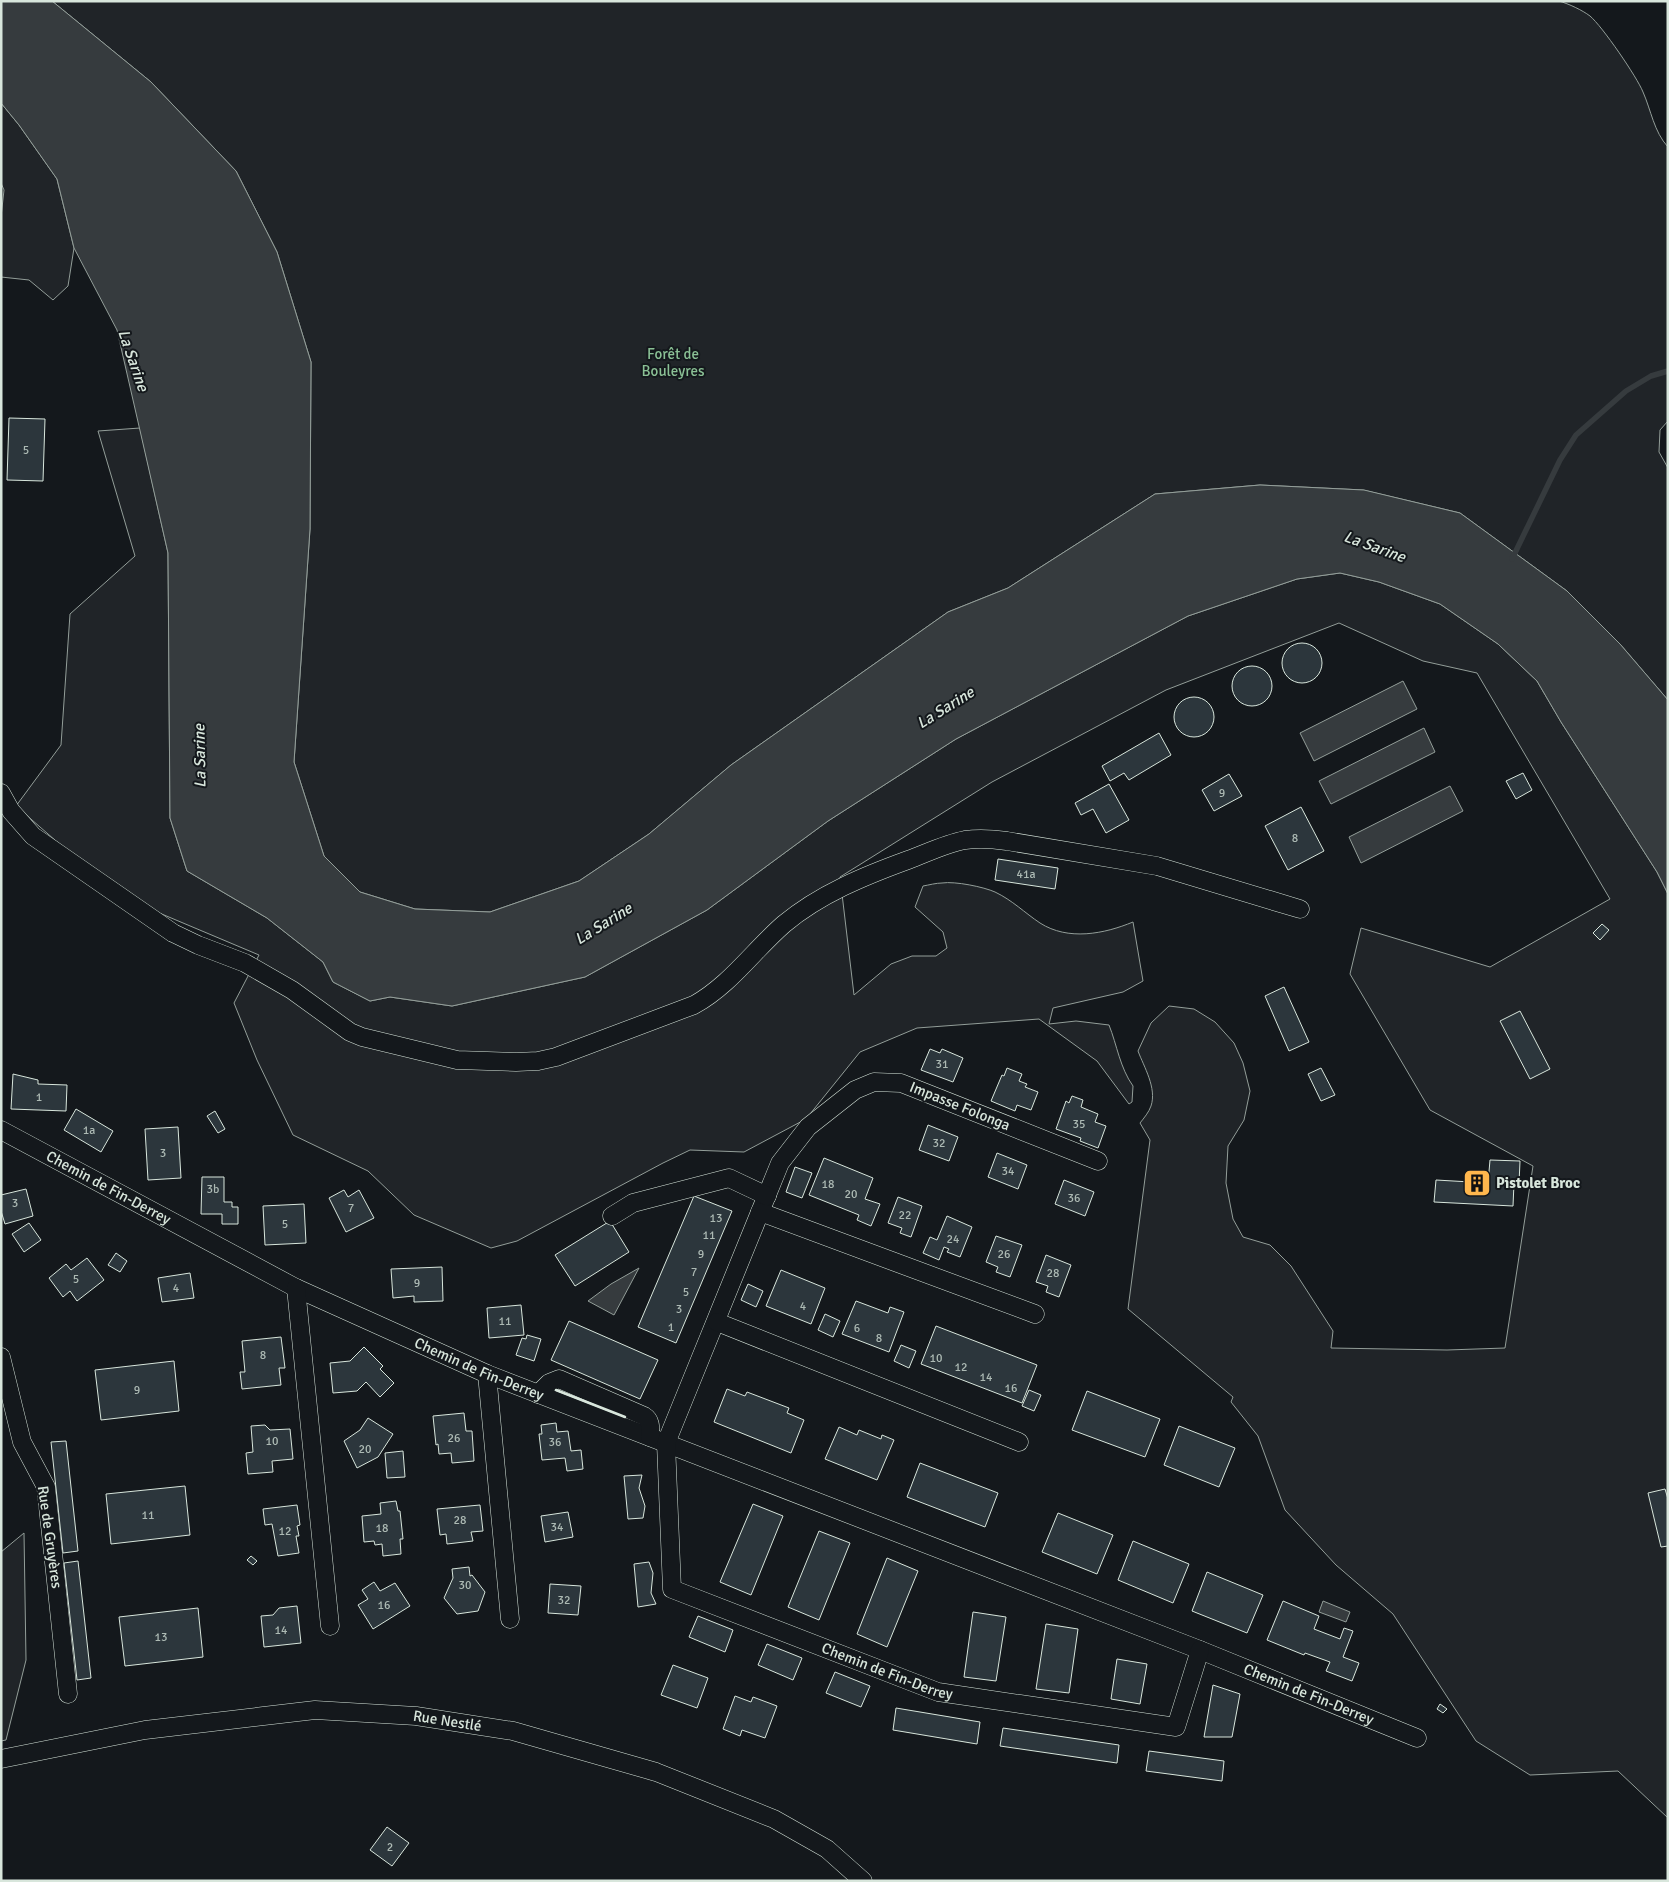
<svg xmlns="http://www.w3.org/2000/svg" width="1669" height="1882" font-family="Signika,sans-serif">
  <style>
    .green { fill: #202428; stroke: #939e99 }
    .water { fill: #363b3e; stroke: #939e99 }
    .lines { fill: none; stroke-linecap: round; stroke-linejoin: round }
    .stream { stroke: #363b3e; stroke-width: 5.5 }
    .building { fill: #2c363c; stroke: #d8e6dc }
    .minor-casing { stroke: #d8e6dc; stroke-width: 19 }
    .minor { stroke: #14181c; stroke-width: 18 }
    .wall { stroke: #d8e6dc; stroke-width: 2.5 }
    .labels { text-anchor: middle; stroke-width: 4; stroke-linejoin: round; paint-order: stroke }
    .number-label { font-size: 12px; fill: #adbab4 }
    .park-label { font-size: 15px; fill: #8ac095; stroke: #14181c }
    .street-label { font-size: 15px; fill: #d8e6dc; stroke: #14181c }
    .poi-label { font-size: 15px; font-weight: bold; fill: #d8e6dc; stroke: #14181c; text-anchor: start }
    .water-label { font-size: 16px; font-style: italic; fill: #d8e6dc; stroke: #14181c }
  </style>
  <rect width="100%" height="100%" fill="#14181c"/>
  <g class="green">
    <path d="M 52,1 L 1559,1 C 1569,4 1582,10 1590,16 C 1602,26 1637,77 1643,92 C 1651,110 1654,132 1668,147 L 1668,421 L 1660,430 L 1659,452 L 1668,468 L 1668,700 L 1620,644 L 1567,591 L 1460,513 L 1363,490 L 1260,485 L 1155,494 L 1008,588 L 948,612 L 731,765 L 649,834 L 579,881 L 490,912 L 415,909 L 360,892 L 324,856 L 294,762 L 310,529 L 311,362 L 277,252 L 236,171 L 151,82 Z"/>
    <path d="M 1,103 L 19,125 L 57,179 L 74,248 L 68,286 L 53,300 L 29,280 L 1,277 L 1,217 L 4,190 L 1,183 Z"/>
    <path d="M 140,428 L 168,553 L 170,818 L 187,871 L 267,918 L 323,962 L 333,982 L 370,1001 L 390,997 L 452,1006 L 585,977 L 707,910 L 828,821 L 956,739 L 1188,616 L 1297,579 L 1340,573 L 1379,582 L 1440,604 L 1498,644 L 1537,681 L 1561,722 L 1657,872 L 1668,894 L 1668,1818 L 1618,1771 L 1530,1775 L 1476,1741 L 1393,1614 L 1336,1565 L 1285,1510 L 1258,1436 L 1231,1402 L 1233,1397 L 1128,1309 L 1150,1140 L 1140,1123 C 1144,1118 1149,1112 1151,1106 C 1157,1088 1144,1067 1138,1051 L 1151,1023 L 1169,1006 L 1194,1009 L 1215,1022 L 1234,1043 L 1243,1063 L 1250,1091 L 1244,1120 L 1228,1146 L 1226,1183 L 1233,1219 L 1243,1237 L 1270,1245 L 1291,1266 L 1333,1331 L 1331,1348 L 1447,1350 L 1505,1348 L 1533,1166 L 1430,1110 L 1350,974 L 1361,928 L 1490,967 L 1610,899 L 1477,673 L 1423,661 L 1339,623 L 1166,690 L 992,782 L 840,877 L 854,995 L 891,964 L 912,956 L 936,956 L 947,948 L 943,932 L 915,907 L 923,886 C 929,885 936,883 942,883 C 955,881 984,887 995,892 C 1012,900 1025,913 1040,923 C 1068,941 1104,934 1133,922 L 1143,981 L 1123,992 L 1053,1008 L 1049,1024 L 1076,1021 L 1109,1025 C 1117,1045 1120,1068 1133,1086 L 1132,1102 L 1129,1104 L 1097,1061 L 1039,1019 L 917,1028 L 860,1052 L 806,1119 L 744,1152 L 690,1150 L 663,1163 L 517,1241 L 491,1248 L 414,1215 L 368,1171 L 293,1135 L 257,1060 L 234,1003 L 259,955 L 119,896 L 16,806 L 61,745 L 70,614 L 135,556 L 98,431 Z"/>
    <path d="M 24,1533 L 26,1660 L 6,1740 L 1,1741 L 1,1552 Z"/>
  </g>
  <g class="water">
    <path d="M 1,1 L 52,1 L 151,82 L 236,171 L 277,252 L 311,362 L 310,529 L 294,762 L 324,856 L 360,892 L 415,909 L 490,912 L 579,881 L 649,834 L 731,765 L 948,612 L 1008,588 L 1155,494 L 1260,485 L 1364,490 L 1460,513 L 1567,591 L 1620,644 L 1668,700 L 1668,894 L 1657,872 L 1561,722 L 1537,681 L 1498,644 L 1440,604 L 1379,582 L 1340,573 L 1297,579 L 1188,616 L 956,739 L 828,821 L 707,910 L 585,977 L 452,1006 L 390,997 L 370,1001 L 333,982 L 323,962 L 267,918 L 187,871 L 170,818 L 168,553 L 117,330 L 74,248 L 57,179 L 19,125 L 1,103 Z"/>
    <path d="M 1403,681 L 1417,709 L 1314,761 L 1300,733 Z"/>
    <path d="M 1424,728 L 1435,752 L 1331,804 L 1319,781 Z"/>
    <path d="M 1450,786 L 1463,811 L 1361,863 L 1349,837 Z"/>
    <path d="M 639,1268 L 614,1315 L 588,1301 L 611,1284 Z"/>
    <path d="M 1323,1601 L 1350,1612 L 1346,1622 L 1319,1612 Z"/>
  </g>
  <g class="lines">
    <path class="stream" d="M 1512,559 L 1560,460 L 1576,435 L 1626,391 L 1651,376 L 1668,371"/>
  </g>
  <g class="building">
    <path d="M 9,418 L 45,419 L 43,481 L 7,480 Z"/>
    <circle cx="1302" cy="663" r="20"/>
    <circle cx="1252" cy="686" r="20"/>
    <circle cx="1194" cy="717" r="20"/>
    <path d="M 1159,733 L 1171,755 L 1129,780 L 1124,773 L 1110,781 L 1102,766 Z"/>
    <path d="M 1523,773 L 1532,790 L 1516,799 L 1506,781 Z"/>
    <path d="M 1229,774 L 1242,796 L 1214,811 L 1202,790 Z"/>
    <path d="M 1109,784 L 1129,820 L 1106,833 L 1093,809 L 1081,815 L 1075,803 Z"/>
    <path d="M 1301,807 L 1324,851 L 1288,870 L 1265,826 Z"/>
    <path d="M 998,859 L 1058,868 L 1055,889 L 995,880 Z"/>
    <path d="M 1602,924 L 1609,930 L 1600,940 L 1593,933 Z"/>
    <path d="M 1284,987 L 1309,1042 L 1289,1051 L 1265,996 Z"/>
    <path d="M 1520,1011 L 1550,1069 L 1530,1079 L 1500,1021 Z"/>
    <path d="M 930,1049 L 940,1053 L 942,1049 L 963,1058 L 953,1082 L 921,1070 Z"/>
    <path d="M 1007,1068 L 1022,1074 L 1019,1081 L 1027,1084 L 1025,1087 L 1038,1092 L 1031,1110 L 1017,1105 L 1015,1111 L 991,1101 L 1002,1075 L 1004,1076 Z"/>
    <path d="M 1321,1068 L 1335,1095 L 1321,1101 L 1308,1074 Z"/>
    <path d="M 13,1074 L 38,1080 L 38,1084 L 67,1085 L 66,1111 L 11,1109 Z"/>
    <path d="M 1072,1096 L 1083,1100 L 1081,1107 L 1098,1114 L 1095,1122 L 1106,1126 L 1098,1148 L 1080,1141 L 1081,1138 L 1056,1129 L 1066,1101 L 1069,1103 Z"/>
    <path d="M 76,1109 L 113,1131 L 101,1152 L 64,1130 Z"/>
    <path d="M 215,1111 L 225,1129 L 218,1133 L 207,1116 Z"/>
    <path d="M 928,1125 L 958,1137 L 949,1161 L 919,1150 Z"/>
    <path d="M 178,1127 L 181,1178 L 148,1180 L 145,1129 Z"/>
    <path d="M 997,1153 L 1027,1165 L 1018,1189 L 988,1177 Z"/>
    <path d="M 824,1158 L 873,1178 L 865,1199 L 880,1204 L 871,1226 L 857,1220 L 859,1215 L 809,1195 Z"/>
    <path d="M 1490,1160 L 1520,1161 L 1519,1184 L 1514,1183 L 1513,1206 L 1434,1202 L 1436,1180 L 1488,1183 Z"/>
    <path d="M 795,1167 L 812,1173 L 802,1198 L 786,1192 Z"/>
    <path d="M 202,1177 L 224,1177 L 224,1202 L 232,1202 L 232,1207 L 238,1207 L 238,1224 L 222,1224 L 222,1214 L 201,1214 Z"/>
    <path d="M 1064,1180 L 1094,1192 L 1085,1216 L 1055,1204 Z"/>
    <path d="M 26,1189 L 33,1216 L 5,1224 L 1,1211 L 1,1195 Z"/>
    <path d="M 344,1190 L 348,1197 L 359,1190 L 374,1218 L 346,1232 L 329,1198 Z"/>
    <path d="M 694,1196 L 732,1211 L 676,1343 L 638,1327 Z"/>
    <path d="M 898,1197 L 922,1206 L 911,1237 L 900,1233 L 902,1228 L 888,1223 Z"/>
    <path d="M 304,1204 L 306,1243 L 265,1245 L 263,1206 Z"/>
    <path d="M 947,1216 L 972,1227 L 960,1257 L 947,1252 L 949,1249 L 944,1247 L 939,1260 L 923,1253 L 930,1237 L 937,1240 Z"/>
    <path d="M 610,1221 L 629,1252 L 575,1286 L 555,1255 Z"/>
    <path d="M 29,1223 L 41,1240 L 24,1252 L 12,1234 Z"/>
    <path d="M 996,1236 L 1022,1245 L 1010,1277 L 996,1272 L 998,1267 L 986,1262 Z"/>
    <path d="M 116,1253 L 127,1261 L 120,1272 L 108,1265 Z"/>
    <path d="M 1046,1255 L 1071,1265 L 1059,1297 L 1046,1292 L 1048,1286 L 1036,1282 Z"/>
    <path d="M 87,1258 L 104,1280 L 77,1301 L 70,1291 L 63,1297 L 49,1278 L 66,1264 L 71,1270 Z"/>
    <path d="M 442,1267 L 443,1301 L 414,1302 L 414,1296 L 393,1298 L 391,1269 Z"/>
    <path d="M 781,1270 L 825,1288 L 811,1324 L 766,1306 Z"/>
    <path d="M 190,1273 L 194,1298 L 162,1302 L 158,1278 Z"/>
    <path d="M 748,1284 L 763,1291 L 756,1307 L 741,1300 Z"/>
    <path d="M 856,1301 L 888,1313 L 890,1307 L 904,1312 L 889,1352 L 842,1334 Z"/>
    <path d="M 521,1305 L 524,1335 L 489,1338 L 487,1308 Z"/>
    <path d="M 825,1314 L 840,1321 L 833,1337 L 818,1330 Z"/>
    <path d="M 569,1321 L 658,1360 L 640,1399 L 551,1360 Z"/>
    <path d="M 936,1326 L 1037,1365 L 1022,1403 L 921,1364 Z"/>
    <path d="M 527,1335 L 541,1339 L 534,1361 L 516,1355 L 522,1338 L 526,1339 Z"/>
    <path d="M 281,1337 L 285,1368 L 279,1368 L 281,1385 L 242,1389 L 240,1372 L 245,1372 L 242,1341 Z"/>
    <path d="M 901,1345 L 916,1351 L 909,1368 L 894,1361 Z"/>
    <path d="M 364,1347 L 383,1366 L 380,1369 L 394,1383 L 380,1397 L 366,1382 L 357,1391 L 333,1393 L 330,1363 L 350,1361 Z"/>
    <path d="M 174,1361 L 179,1411 L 101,1420 L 95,1370 Z"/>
    <path d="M 727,1389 L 745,1396 L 747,1392 L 789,1408 L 787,1413 L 804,1420 L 791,1453 L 714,1422 Z"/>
    <path d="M 1029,1390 L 1041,1395 L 1034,1411 L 1022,1406 Z"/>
    <path d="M 1087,1391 L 1160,1419 L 1145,1457 L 1072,1430 Z"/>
    <path d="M 464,1413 L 466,1431 L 472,1431 L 474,1461 L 452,1463 L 451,1453 L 439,1454 L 438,1444 L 436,1445 L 433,1416 Z"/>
    <path d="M 368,1418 L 393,1434 L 378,1457 L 357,1468 L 344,1441 L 360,1430 Z"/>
    <path d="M 556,1423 L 557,1432 L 568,1431 L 571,1451 L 581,1450 L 583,1469 L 567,1471 L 565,1458 L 542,1460 L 539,1434 L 542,1434 L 541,1425 Z"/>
    <path d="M 265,1425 L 270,1430 L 290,1429 L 293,1459 L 272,1461 L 273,1472 L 248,1474 L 246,1453 L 253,1452 L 251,1426 Z"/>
    <path d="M 1179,1426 L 1235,1448 L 1219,1487 L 1164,1465 Z"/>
    <path d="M 839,1427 L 857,1435 L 859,1430 L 881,1439 L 882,1435 L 894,1440 L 877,1480 L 825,1459 Z"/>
    <path d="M 66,1441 L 78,1551 L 63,1553 L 51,1442 Z"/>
    <path d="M 403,1451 L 405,1477 L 387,1478 L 385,1453 Z"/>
    <path d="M 920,1463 L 998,1493 L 985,1527 L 907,1497 Z"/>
    <path d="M 642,1475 L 639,1488 L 645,1506 L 643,1518 L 628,1519 L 624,1476 Z"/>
    <path d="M 185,1486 L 190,1535 L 111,1544 L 106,1494 Z"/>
    <path d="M 1665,1489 L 1668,1499 L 1668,1546 L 1661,1547 L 1648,1493 Z"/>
    <path d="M 396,1501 L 398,1511 L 400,1511 L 403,1539 L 400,1539 L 401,1554 L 383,1556 L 382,1544 L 375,1545 L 374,1541 L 364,1542 L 362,1516 L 381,1514 L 380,1503 Z"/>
    <path d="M 753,1504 L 783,1516 L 751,1595 L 720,1582 Z"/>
    <path d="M 297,1505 L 300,1525 L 297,1526 L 299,1536 L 296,1536 L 299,1553 L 278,1556 L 272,1524 L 265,1525 L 263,1509 Z"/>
    <path d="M 480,1505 L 483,1531 L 471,1532 L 473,1541 L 447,1544 L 446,1534 L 440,1535 L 437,1509 Z"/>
    <path d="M 568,1512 L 573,1537 L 545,1542 L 541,1516 Z"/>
    <path d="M 1058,1513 L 1113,1535 L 1097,1574 L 1042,1552 Z"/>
    <path d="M 819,1531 L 850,1543 L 819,1620 L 788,1607 Z"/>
    <path d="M 1133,1541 L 1189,1564 L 1173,1603 L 1118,1580 Z"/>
    <path d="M 251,1556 L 257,1561 L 253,1565 L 247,1560 Z"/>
    <path d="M 887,1558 L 918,1571 L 887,1647 L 857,1634 Z"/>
    <path d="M 78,1561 L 91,1678 L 77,1680 L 64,1563 Z"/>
    <path d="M 649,1562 L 653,1573 L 651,1593 L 656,1604 L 638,1607 L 634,1564 Z"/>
    <path d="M 469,1567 L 470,1576 L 472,1575 L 485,1592 L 478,1611 L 457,1614 L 444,1598 L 453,1578 L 452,1569 Z"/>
    <path d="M 1207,1572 L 1263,1595 L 1247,1633 L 1192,1611 Z"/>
    <path d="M 374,1582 L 380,1591 L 395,1583 L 410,1606 L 373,1629 L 358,1605 L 368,1599 L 362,1590 Z"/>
    <path d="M 550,1584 L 581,1586 L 578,1615 L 548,1613 Z"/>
    <path d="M 1283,1601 L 1319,1616 L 1314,1629 L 1340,1639 L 1344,1628 L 1353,1631 L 1343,1657 L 1359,1663 L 1352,1681 L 1326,1671 L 1330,1662 L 1305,1653 L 1304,1655 L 1267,1640 Z"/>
    <path d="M 297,1606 L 301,1643 L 264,1647 L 261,1616 L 273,1615 L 279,1608 Z"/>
    <path d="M 198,1608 L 203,1657 L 125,1666 L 119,1617 Z"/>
    <path d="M 973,1612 L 1006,1617 L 996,1681 L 964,1677 Z"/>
    <path d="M 698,1616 L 733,1630 L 725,1652 L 689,1637 Z"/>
    <path d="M 1046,1624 L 1078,1629 L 1069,1693 L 1036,1689 Z"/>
    <path d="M 767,1644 L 802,1658 L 793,1680 L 758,1665 Z"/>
    <path d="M 1117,1659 L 1147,1664 L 1140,1704 L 1111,1699 Z"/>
    <path d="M 673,1665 L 708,1678 L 697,1708 L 661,1695 Z"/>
    <path d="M 835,1672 L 870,1686 L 861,1707 L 826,1693 Z"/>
    <path d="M 1213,1685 L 1240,1694 L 1232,1737 L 1204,1737 Z"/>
    <path d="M 735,1696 L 751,1702 L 753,1697 L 777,1706 L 765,1738 L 742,1730 L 740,1736 L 723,1729 Z"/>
    <path d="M 1440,1704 L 1447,1709 L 1443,1713 L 1437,1709 Z"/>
    <path d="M 896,1708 L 980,1722 L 977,1744 L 893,1730 Z"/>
    <path d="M 1003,1728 L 1119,1745 L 1117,1763 L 1000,1746 Z"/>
    <path d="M 1149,1751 L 1224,1761 L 1222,1781 L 1146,1771 Z"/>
    <path d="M 387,1827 L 409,1843 L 392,1866 L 370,1850 Z"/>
  </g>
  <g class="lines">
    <g class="minor-casing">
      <g id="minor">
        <path d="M 1,793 L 11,811 L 33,836 L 173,933 L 198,945 L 245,963 L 292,990 L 350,1032 L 362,1037 L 457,1060 L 516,1062 L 538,1061 L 556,1057 L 694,1005 C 730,985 753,951 784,924 C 820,894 864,876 908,860 C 927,853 945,844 965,840 C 979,838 993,839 1007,841 L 1157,866 L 1300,909"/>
        <path id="s1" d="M 1,1130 L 296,1288 L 487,1374 L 1200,1650 L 1417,1738"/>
        <path id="s2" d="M 1098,1161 L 901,1083 L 874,1082 L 855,1090 L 808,1127 L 780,1163 L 666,1443 L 672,1589 L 938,1692 L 1176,1727 L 1200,1650"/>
        <path d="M 760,1212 L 1035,1314"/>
        <path d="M 612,1216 L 633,1203 L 729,1178 L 767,1196"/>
        <path d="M 296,1288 L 330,1626"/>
        <path d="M 717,1322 L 1019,1442"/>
        <path d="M 1,1357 L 22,1442 L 46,1487 L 68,1694"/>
        <path d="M 487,1374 L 510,1619"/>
        <path d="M 538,1394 L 549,1383 L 559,1379 L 644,1416 C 652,1421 650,1429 650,1437"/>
        <path id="s3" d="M 1,1759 L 145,1730 L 315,1710 L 416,1716 L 513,1731 L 656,1772 L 774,1819 L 827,1849 L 863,1881"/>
      </g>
    </g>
    <use href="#minor" class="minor"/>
    <path class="wall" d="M 556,1390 L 625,1417"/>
  </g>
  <defs>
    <g id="building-square" transform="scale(1.4375)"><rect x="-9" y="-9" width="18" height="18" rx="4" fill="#ffb74d" stroke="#14181c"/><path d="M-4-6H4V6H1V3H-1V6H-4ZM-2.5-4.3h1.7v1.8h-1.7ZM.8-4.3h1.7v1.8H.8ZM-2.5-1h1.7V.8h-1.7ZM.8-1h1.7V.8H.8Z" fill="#111"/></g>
  </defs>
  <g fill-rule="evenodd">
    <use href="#building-square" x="1477" y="1183"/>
  </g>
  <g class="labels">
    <g class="number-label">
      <text x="26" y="454">5</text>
      <text x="1222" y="797">9</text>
      <text x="1295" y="842">8</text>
      <text x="1026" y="878">41a</text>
      <text x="942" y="1068">31</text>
      <text x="39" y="1101">1</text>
      <text x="1079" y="1128">35</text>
      <text x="89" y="1134">1a</text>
      <text x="939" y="1147">32</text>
      <text x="163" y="1157">3</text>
      <text x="1008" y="1175">34</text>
      <text x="828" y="1188">18</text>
      <text x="213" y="1193">3b</text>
      <text x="851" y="1198">20</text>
      <text x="1074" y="1202">36</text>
      <text x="15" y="1207">3</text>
      <text x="351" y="1212">7</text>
      <text x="905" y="1219">22</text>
      <text x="716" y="1222">13</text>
      <text x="285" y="1228">5</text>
      <text x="709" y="1239">11</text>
      <text x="953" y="1243">24</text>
      <text x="701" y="1258">9</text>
      <text x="1004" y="1258">26</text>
      <text x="694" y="1276">7</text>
      <text x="1053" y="1277">28</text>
      <text x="76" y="1283">5</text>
      <text x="417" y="1287">9</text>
      <text x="176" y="1292">4</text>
      <text x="686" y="1296">5</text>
      <text x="803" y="1310">4</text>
      <text x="679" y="1313">3</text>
      <text x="505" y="1325">11</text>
      <text x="671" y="1331">1</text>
      <text x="857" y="1332">6</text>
      <text x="879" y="1342">8</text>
      <text x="263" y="1359">8</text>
      <text x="936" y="1362">10</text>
      <text x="961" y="1371">12</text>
      <text x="986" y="1381">14</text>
      <text x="1011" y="1392">16</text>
      <text x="137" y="1394">9</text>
      <text x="454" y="1442">26</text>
      <text x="272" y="1445">10</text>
      <text x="555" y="1446">36</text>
      <text x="365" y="1453">20</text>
      <text x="148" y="1519">11</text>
      <text x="460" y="1524">28</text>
      <text x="557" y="1531">34</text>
      <text x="382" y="1532">18</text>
      <text x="285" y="1535">12</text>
      <text x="465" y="1589">30</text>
      <text x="564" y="1604">32</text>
      <text x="384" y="1609">16</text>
      <text x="281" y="1634">14</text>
      <text x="161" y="1641">13</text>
      <text x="390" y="1851">2</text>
    </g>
    <g class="park-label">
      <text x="673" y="359">Forêt de<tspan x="673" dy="17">Bouleyres</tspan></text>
    </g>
    <g class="street-label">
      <text transform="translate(960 1106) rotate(22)" y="5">Impasse Folonga</text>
      <text dy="5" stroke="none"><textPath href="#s1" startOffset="122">Chemin de Fin-Derrey</textPath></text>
      <text dy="5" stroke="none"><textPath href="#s1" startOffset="535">Chemin de Fin-Derrey</textPath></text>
      <text transform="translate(50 1537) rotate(82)" y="5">Rue de Gruyères</text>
      <text dy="5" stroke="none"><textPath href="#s2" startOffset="1044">Chemin de Fin-Derrey</textPath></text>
      <text dy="5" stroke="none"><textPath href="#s1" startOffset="1426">Chemin de Fin-Derrey</textPath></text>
      <text dy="5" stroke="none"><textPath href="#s3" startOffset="451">Rue Nestlé</textPath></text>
    </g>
    <g class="poi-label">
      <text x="1496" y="1188">Pistolet Broc</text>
    </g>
    <g class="water-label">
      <text transform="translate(134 360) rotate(71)" y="6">La Sarine</text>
      <text transform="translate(1375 546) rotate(20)" y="6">La Sarine</text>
      <text transform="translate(945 707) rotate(-32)" y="6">La Sarine</text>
      <text transform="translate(199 756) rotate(-91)" y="6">La Sarine</text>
      <text transform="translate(603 923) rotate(-32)" y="6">La Sarine</text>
    </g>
  </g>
  <rect width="1669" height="1882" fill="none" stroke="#d8e6dc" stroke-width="5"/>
</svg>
